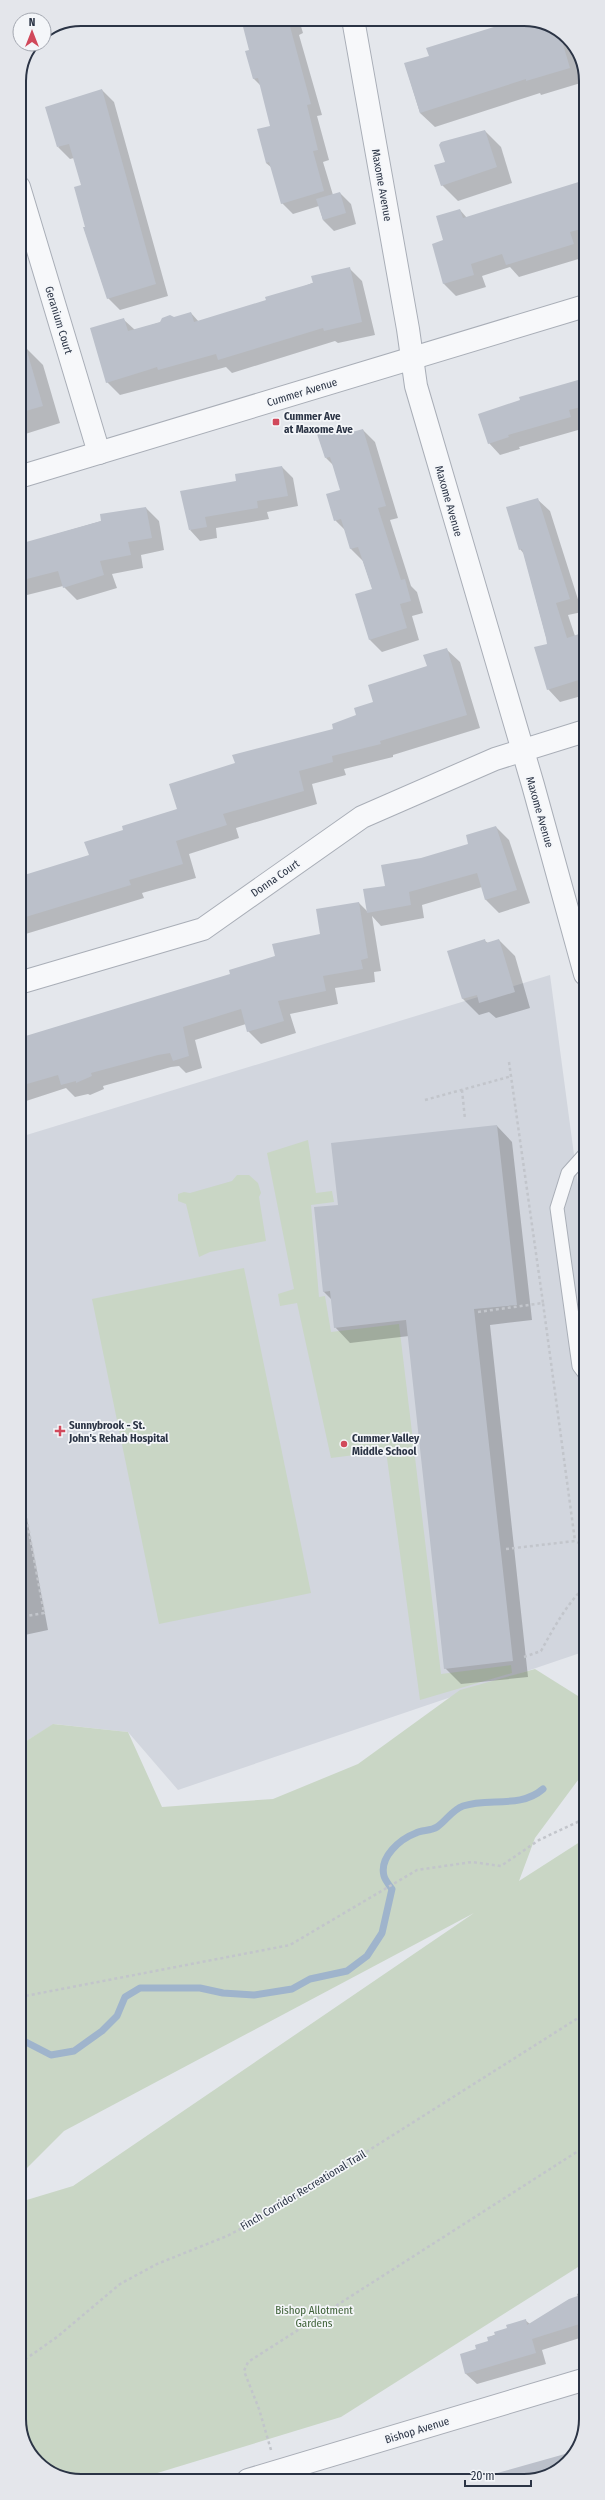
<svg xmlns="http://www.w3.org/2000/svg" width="605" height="2500" font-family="'Fira Sans Condensed',sans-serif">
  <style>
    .built { fill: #d2d6de }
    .green { fill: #c9d6c5 }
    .shadow { fill: #0003 }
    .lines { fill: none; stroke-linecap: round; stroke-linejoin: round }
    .stream { stroke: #9fb4cc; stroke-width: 7 }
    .building { fill: #bbc0ca }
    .service-casing { stroke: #a9aeb7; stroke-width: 15 }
    .minor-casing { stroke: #a9aeb7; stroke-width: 24 }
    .tertiary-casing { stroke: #a9aeb7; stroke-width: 24 }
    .path { stroke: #c2c5cb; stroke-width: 2.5; stroke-dasharray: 3 3; stroke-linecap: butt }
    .service { stroke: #f7f8fa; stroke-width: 13 }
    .minor { stroke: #f7f8fa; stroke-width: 22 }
    .tertiary { stroke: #f7f8fa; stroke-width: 22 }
    .poi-dot { fill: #d1495b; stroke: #f4f6f9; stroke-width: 1.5 }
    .labels { text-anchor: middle; stroke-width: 3.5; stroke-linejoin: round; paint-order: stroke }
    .street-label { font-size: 11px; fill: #2b3445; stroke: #f4f6f9 }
    .poi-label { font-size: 11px; font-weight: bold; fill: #2b3445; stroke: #f4f6f9; text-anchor: start }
    .park-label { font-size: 11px; fill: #3f6138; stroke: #f4f6f9 }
    .rim { fill: none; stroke: #2b3445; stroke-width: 2 }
  </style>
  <rect width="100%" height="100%" fill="#e4e7ec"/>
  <path class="built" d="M 550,975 L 585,1237 L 586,1651 L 178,1790 L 128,1732 L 54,1724 L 20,1745 L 20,1137 Z"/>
  <g class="green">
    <path d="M 308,1140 L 316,1193 L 332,1191 L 334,1202 L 311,1205 L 319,1297 L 325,1296 L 331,1332 L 399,1324 L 441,1674 L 511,1665 L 512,1673 L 420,1700 L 386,1451 L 331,1458 L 297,1303 L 280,1306 L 278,1294 L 294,1289 L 267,1153 Z"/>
    <path d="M 237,1175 L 249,1175 L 258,1183 L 261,1193 L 259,1197 L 266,1241 L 210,1252 L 199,1257 L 186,1204 L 178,1201 L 178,1194 L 184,1192 L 190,1193 L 232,1181 Z"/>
    <path d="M 244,1268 L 311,1593 L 159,1624 L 92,1299 Z"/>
    <path d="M 535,1669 L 578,1696 L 586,1707 L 586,1751 L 581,1776 L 535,1838 L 519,1881 L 586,1838 L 586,2262 L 341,2417 L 131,2481 L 77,2481 L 40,2465 L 20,2431 L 20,2202 L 73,2186 L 474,1913 L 64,2131 L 20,2175 L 20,1745 L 53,1724 L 128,1732 L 162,1807 L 273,1799 L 358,1764 L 460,1690 Z"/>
  </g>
  <g class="shadow">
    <path d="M 242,19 L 305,19 L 300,23 L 303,33 L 299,35 L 322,115 L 317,116 L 329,160 L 323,162 L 333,195 L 340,193 L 351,204 L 356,224 L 334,231 L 323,220 L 319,206 L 293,214 L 282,203 L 272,168 L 266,163 L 271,126 L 262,87 L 254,79 L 246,52 L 250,51 Z"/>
    <path d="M 522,19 L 532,20 L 568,37 L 575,51 L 584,82 L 541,95 L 540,93 L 435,127 L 420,113 L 405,64 L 430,57 Z"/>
    <path d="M 102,90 L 114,102 L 168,296 L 120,310 L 108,298 L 83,186 L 74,158 L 70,159 L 58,147 Z"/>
    <path d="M 485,131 L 501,147 L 512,183 L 458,201 L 442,185 L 446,162 Z"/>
    <path d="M 585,182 L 585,257 L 519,277 L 510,267 L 482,276 L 486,287 L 456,296 L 444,284 L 444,241 L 460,210 L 467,218 Z"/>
    <path d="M 349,268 L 362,281 L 375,335 L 338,343 L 335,341 L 232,373 L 226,367 L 120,395 L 107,382 L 123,319 L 135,330 L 191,313 L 199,322 L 268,301 Z"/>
    <path d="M 19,338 L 22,348 L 25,347 L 43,365 L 60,423 L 19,436 Z"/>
    <path d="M 585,379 L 585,428 L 519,447 L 520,449 L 500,455 L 489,443 Z"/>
    <path d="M 342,427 L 349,434 L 363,430 L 375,442 L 398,518 L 390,520 L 411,586 L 417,592 L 423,613 L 412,616 L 419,640 L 382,652 L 370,640 L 373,590 L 363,561 L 351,549 L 346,531 L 335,520 L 341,490 L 334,466 L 326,458 Z"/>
    <path d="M 282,467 L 293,478 L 298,506 L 267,512 L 269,519 L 216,528 L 217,538 L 200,541 L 190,530 L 237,482 Z"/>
    <path d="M 537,499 L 550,511 L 582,612 L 568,615 L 575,636 L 585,633 L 585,695 L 560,702 L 548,689 L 548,644 L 524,554 L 520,549 Z"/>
    <path d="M 146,508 L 159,521 L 164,550 L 141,555 L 143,568 L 112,574 L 117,588 L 77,600 L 63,586 L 23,596 L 19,593 L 19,545 Z"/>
    <path d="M 446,649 L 460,662 L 480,728 L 393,755 L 393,757 L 344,769 L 346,775 L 312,784 L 317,804 L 236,828 L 239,838 L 189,854 L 196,878 L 142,893 L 144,898 L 19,936 L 19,878 L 90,856 L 124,831 L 178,810 L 335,730 L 428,667 Z"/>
    <path d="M 496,827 L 509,840 L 530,903 L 499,913 L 486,900 L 482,887 L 422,905 L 424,918 L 381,926 L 372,916 L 381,971 L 374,972 L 375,982 L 335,988 L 338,1004 L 290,1014 L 296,1033 L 261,1044 L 248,1031 L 246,1024 L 195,1040 L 202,1068 L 186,1073 L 179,1066 L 171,1067 L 103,1086 L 104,1089 L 90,1095 L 88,1094 L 75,1097 L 66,1088 L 20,1103 L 19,1039 L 231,975 L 276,957 L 322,934 L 359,903 L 368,912 L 386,886 L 421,859 L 470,845 Z"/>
    <path d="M 499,940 L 515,956 L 530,1008 L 496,1018 L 489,1012 L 479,1015 L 463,999 L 449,952 L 485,941 L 488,943 Z"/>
    <path d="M 497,1126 L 512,1142 L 532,1320 L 490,1325 L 528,1677 L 461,1684 L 445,1668 L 409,1336 L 350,1343 L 335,1327 L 332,1300 L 324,1292 L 315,1208 L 339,1206 Z"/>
    <path d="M 20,1481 L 48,1630 L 20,1636 Z"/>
    <path d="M 586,2289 L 586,2336 L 542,2350 L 546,2364 L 477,2384 L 466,2374 L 461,2355 L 478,2350 L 489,2342 L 488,2338 L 525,2320 L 530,2324 L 578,2297 L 577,2294 Z"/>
    <path d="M 573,2454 L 571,2460 L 536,2480 L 473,2480 Z"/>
  </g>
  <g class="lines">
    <path class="stream" d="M 20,2039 L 51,2055 L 74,2051 L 102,2031 L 117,2016 L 125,1997 L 140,1988 L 200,1988 L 223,1993 L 254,1995 L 292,1989 L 310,1979 L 347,1971 L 367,1956 L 382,1933 L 392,1889 C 389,1885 385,1880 384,1876 C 379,1857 400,1839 416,1833 C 422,1830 431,1831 437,1827 C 446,1821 452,1810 463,1806 C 488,1797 520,1809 543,1789"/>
  </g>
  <g class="building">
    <path d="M 241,19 L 288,19 L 311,104 L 307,105 L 318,150 L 313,151 L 324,191 L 281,204 L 269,162 L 266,163 L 257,129 L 270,126 L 258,78 L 253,79 L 245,51 L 249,50 Z"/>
    <path d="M 520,19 L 532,20 L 560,34 L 570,68 L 526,81 L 526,79 L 420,113 L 404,63 L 429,56 L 426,48 Z"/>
    <path d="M 102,89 L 156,284 L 107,299 L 83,227 L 85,227 L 74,187 L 81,185 L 69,144 L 57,147 L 45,107 Z"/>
    <path d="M 485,130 L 497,167 L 441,186 L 434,165 L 445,162 L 439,145 L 441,142 Z"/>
    <path d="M 585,180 L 585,228 L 570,232 L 574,244 L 506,265 L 502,254 L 471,264 L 474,275 L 443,284 L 432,244 L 443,240 L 436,216 L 460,209 L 463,218 Z"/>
    <path d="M 340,192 L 346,213 L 323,220 L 316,199 Z"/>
    <path d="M 350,267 L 362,322 L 324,331 L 323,328 L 218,360 L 216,354 L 158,370 L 157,367 L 148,370 L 106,383 L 90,328 L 124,318 L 128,331 L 160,322 L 162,318 L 170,315 L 174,317 L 191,312 L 194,322 L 266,300 L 265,297 L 313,283 L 311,276 Z"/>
    <path d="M 24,341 L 43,406 L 19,413 L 19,342 Z"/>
    <path d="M 585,378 L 585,406 L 569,410 L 571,417 L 508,435 L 509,437 L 488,444 L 478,414 L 520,400 L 519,397 Z"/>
    <path d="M 343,426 L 345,434 L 363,429 L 386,506 L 378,508 L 401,580 L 405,579 L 411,601 L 400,604 L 407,628 L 369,640 L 355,594 L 372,589 L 358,547 L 350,549 L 341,519 L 334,521 L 326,494 L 340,490 L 330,457 L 325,458 L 317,434 Z"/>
    <path d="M 282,466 L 288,496 L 257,501 L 258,508 L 205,517 L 207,527 L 189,530 L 180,491 L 236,481 L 235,474 Z"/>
    <path d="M 538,498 L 570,599 L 556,603 L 567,638 L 585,632 L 585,678 L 547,690 L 534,647 L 547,644 L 546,638 L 522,549 L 519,550 L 506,507 Z"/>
    <path d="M 146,507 L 152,538 L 128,542 L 131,555 L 100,561 L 104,575 L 63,588 L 58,571 L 19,581 L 19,544 L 101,521 L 100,514 Z"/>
    <path d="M 447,648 L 467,715 L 380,741 L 381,744 L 332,756 L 333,762 L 299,771 L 304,791 L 223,814 L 227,825 L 176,841 L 183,864 L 129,880 L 131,885 L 19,919 L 19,893 L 26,891 L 21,876 L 89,855 L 84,842 L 123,830 L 122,826 L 177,809 L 169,784 L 235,763 L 232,755 L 333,729 L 332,724 L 356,715 L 354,708 L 373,702 L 368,685 L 427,666 L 423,655 Z"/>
    <path d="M 496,826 L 517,890 L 485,900 L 477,873 L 409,892 L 411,905 L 367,913 L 363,889 L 385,886 L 381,865 L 421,858 L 468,844 L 466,835 Z"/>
    <path d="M 359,902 L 368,958 L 361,960 L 363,969 L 323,976 L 326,991 L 278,1001 L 284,1021 L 247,1032 L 241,1009 L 183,1027 L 189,1056 L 173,1061 L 170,1053 L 158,1055 L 91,1073 L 92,1076 L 76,1083 L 76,1081 L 61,1085 L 58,1075 L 20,1086 L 19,1038 L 230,974 L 229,970 L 275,956 L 272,944 L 320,934 L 316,909 Z"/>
    <path d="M 485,939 L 486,943 L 499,939 L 515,992 L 479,1003 L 477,995 L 462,999 L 447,951 Z"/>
    <path d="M 497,1125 L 517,1305 L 474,1309 L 513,1661 L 444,1669 L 406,1320 L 334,1328 L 330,1291 L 323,1292 L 314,1207 L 338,1205 L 331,1143 Z"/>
    <path d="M 586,2293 L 586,2322 L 532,2339 L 536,2353 L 465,2374 L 460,2354 L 476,2349 L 475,2345 L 488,2341 L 487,2337 L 495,2335 L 494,2332 L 507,2328 L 506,2325 L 526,2319 L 527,2325 L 569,2299 Z"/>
    <path d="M 572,2452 L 571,2460 L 536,2480 L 491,2480 L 490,2475 Z"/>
  </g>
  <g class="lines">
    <g class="service-casing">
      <path id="service" d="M 585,1154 L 568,1173 L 557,1208 L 579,1366 L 585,1374"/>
    </g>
    <g class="minor-casing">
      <g id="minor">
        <path d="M 19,187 L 99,453"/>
        <path d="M 19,983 L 203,929 L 362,817 L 495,759 L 585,731"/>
      </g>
    </g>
    <g class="tertiary-casing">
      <g id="tertiary">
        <path d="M 353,19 L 408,329 L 416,386 L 533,785 L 585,974"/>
        <path d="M 19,477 L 585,306"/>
        <path d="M 248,2480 L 586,2379"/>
      </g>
    </g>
    <g class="path">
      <path d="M 509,1062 L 543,1303"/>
      <path d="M 462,1090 L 465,1119"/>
      <path d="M 425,1100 L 512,1076"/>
      <path d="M 478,1312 L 543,1303 L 575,1541"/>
      <path d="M 20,1483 L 44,1613 L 20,1617"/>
      <path d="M 506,1549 L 575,1541 L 586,1546"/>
      <path d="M 524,1657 L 541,1651 C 554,1627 567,1604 586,1585"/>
      <path d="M 20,1997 L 290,1945 L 417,1870 L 472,1862 L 501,1866 L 539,1840 L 586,1818"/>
      <path d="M 20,2363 L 57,2337 L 120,2284 L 157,2264 L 227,2236 L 265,2216 L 586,2013"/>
      <path d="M 271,2450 L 259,2409 L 244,2371 L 248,2362 L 586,2146"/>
    </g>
    <use href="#service" class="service"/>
    <use href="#minor" class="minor"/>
    <use href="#tertiary" class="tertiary"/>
  </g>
  <g class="poi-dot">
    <rect x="272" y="418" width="8" height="8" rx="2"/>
    <path d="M58 1425h4v4h4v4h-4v4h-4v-4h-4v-4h4z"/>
    <circle cx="344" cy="1444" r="4"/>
  </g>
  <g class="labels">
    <g class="street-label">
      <text transform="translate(382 185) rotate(80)" y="4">Maxome Avenue</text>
      <text transform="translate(59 320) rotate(73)" y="4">Geranium Court</text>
      <text transform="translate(302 392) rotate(-17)" y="4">Cummer Avenue</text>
      <text transform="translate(449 501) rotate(74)" y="4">Maxome Avenue</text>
      <text transform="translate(540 812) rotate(74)" y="4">Maxome Avenue</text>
      <text transform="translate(275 878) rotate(-35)" y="4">Donna Court</text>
      <text transform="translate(303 2190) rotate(-31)" y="4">Finch Corridor Recreational Trail</text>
      <text transform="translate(417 2430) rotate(-17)" y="4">Bishop Avenue</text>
    </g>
    <g class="poi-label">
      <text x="284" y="420">Cummer Ave<tspan x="284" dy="13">at Maxome Ave</tspan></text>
      <text x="69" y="1429">Sunnybrook - St.<tspan x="69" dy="13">John's Rehab Hospital</tspan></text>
      <text x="352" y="1442">Cummer Valley<tspan x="352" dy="13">Middle School</tspan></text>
    </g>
    <g class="park-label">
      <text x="314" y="2314">Bishop Allotment<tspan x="314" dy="13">Gardens</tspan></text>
    </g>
  </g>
  <path d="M0 0H605V2500H0ZM81 26H524A55 55 0 0 1 579 81V2419A55 55 0 0 1 524 2474H81A55 55 0 0 1 26 2419V81A55 55 0 0 1 81 26Z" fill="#e4e6eb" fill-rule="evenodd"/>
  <path class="rim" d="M81 26H524A55 55 0 0 1 579 81V2419A55 55 0 0 1 524 2474H81A55 55 0 0 1 26 2419V81A55 55 0 0 1 81 26Z"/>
  <g transform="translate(32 32)"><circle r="19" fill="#f4f6f9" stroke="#a4a8b1"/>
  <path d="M0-3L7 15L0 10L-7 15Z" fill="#d1495b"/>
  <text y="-6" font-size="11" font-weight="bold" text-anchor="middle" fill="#2b3445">N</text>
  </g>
  <path d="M465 2480v6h66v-6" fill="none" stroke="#2b3445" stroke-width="2"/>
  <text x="471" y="2480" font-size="12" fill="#2b3445" stroke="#f4f6f9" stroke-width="3" paint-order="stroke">20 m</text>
</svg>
